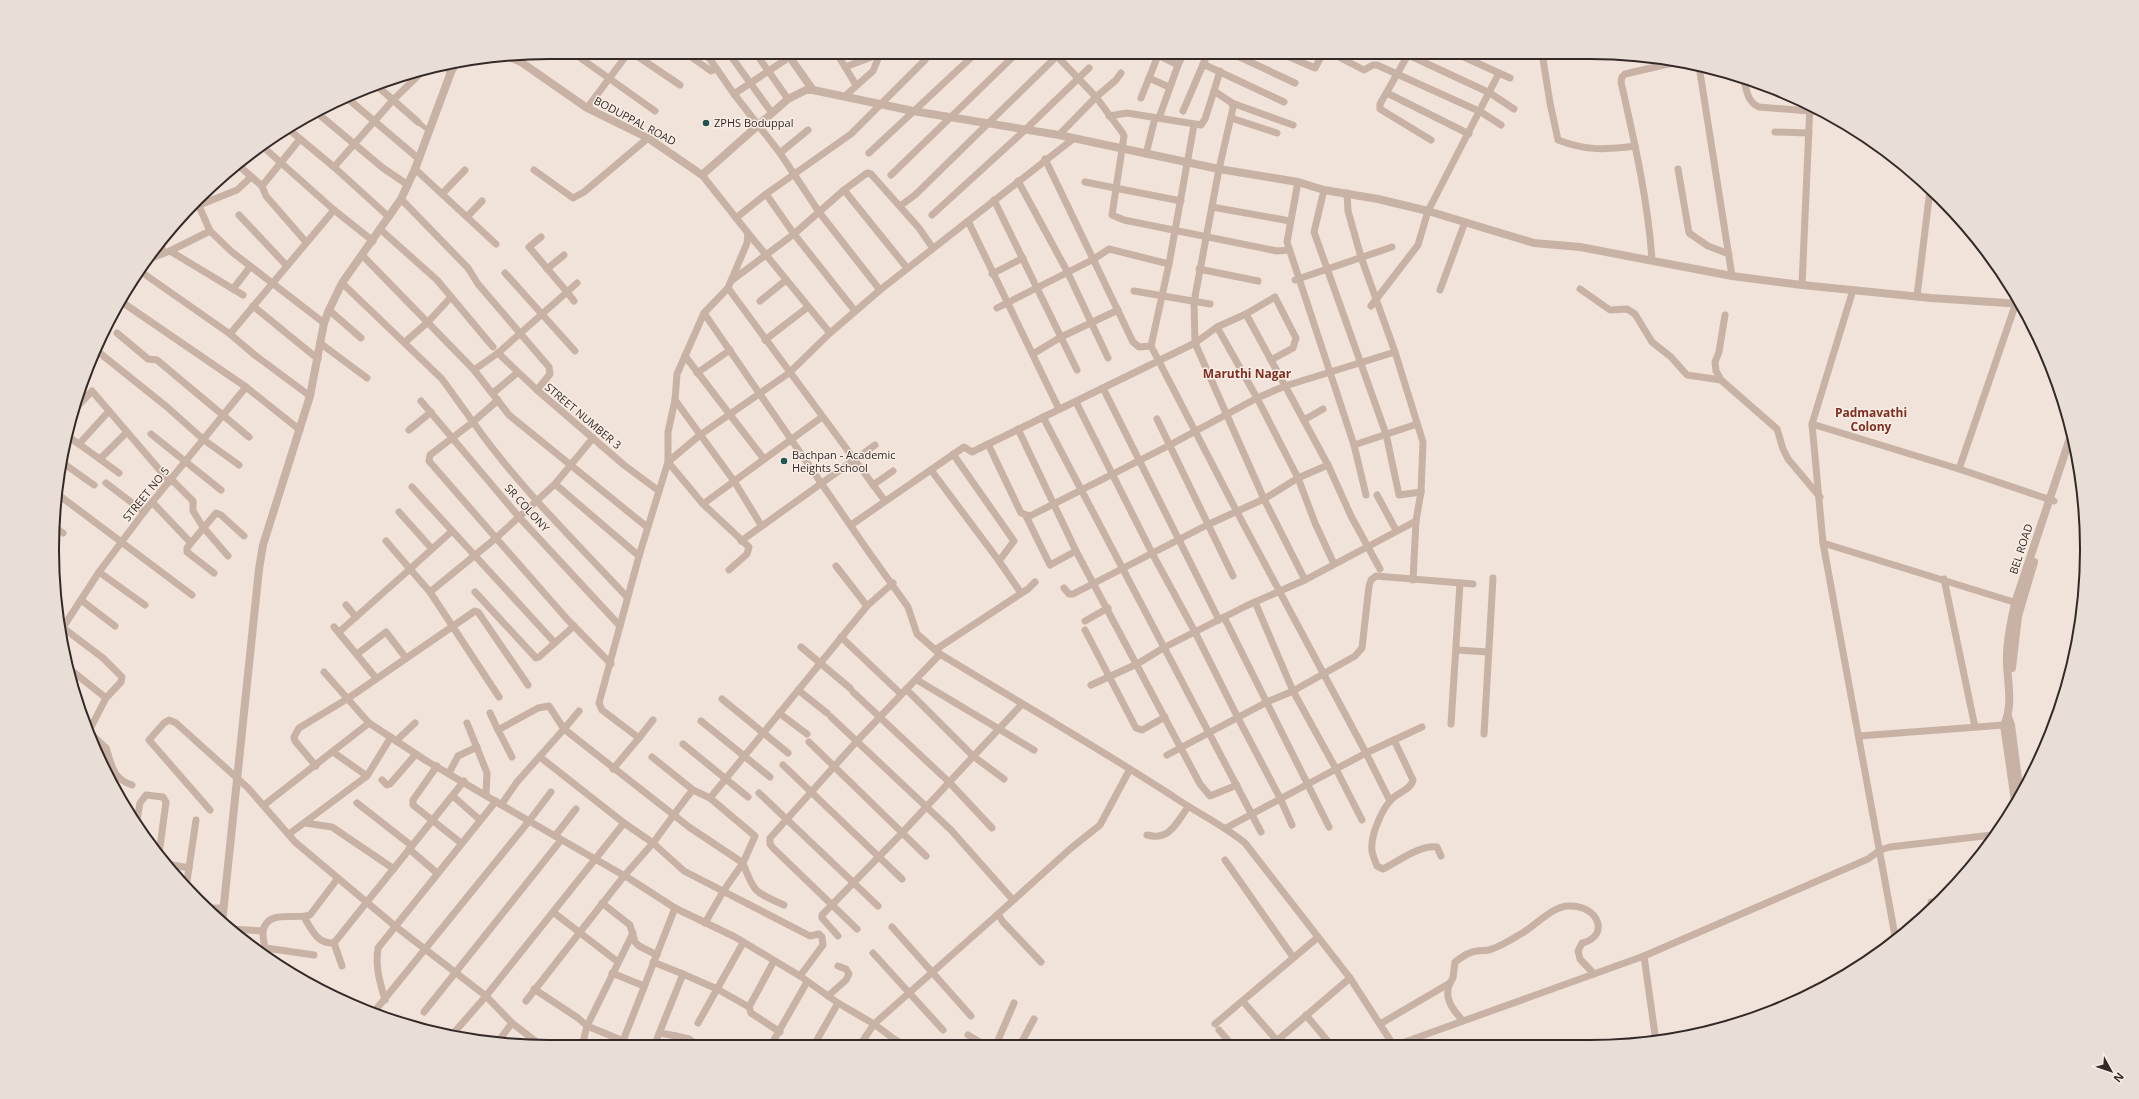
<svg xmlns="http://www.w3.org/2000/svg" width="2139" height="1099" font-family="'Open Sans',sans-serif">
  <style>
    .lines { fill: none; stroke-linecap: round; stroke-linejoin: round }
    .pedestrian { stroke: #c8b2a6; stroke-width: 5 }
    .minor { stroke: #c8b2a6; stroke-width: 7 }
    .tertiary { stroke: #c8b2a6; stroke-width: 8 }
    .poi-dot { fill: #1d5552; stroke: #f9eee5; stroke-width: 1.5 }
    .labels { text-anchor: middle; stroke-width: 3; stroke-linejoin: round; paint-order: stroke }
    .street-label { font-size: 11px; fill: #342927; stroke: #f9eee5 }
    .poi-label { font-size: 11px; fill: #342927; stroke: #f9eee5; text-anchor: start }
    .neighbourhood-label { font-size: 12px; font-weight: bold; fill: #812e22; stroke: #f9eee5 }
    .rim { fill: none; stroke: #342927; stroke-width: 2 }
  </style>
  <rect width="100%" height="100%" fill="#f1e3d9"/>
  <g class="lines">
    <path class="pedestrian" d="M 418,122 L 428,130"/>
    <g class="minor">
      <path d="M 572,52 L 655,111"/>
      <path d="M 631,52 L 680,85"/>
      <path d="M 684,52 L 711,71 L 716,69"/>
      <path d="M 705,52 L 734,94 L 780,153 L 819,212 L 880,290"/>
      <path d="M 755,52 L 788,99"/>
      <path d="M 836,52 L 856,85"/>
      <path d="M 1053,52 L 1096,97 L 1122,132 L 1124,136 L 1112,215 L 1124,220 L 1277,251 L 1289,250"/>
      <path d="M 1231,53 L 1295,83"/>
      <path d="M 1280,53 L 1315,68 L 1323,53"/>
      <path d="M 1331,53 L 1364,70 L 1373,65 L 1377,65 L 1481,112 L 1501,125"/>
      <path d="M 1404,53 L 1490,93 L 1514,109"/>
      <path d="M 1409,53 L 1380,104 L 1380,109 L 1431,140"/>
      <path d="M 1455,53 L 1510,78"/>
      <path d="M 1506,53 L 1510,55"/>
      <path d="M 1542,53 L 1550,103 L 1558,140 C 1587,151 1605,150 1635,146"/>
      <path d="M 1158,55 L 1178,65 L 1159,118"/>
      <path d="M 790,57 L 796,52"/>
      <path d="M 733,59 L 772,113"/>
      <path d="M 521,62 L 528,54"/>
      <path d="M 443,64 L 451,72"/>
      <path d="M 1203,64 L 1284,102"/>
      <path d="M 1178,65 L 1184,53"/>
      <path d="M 1699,66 L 1732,276"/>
      <path d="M 845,67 L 885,52"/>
      <path d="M 1220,71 L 1214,91 L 1232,103 L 1233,108 L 1219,169 L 1194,302 L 1195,343 L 1264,499 L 1305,580"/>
      <path d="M 1149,78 L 1169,87"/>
      <path d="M 1743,78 C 1747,90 1747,102 1759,107 L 1823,112"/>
      <path d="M 376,85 L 418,122"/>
      <path d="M 1387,93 L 1469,134"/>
      <path d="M 734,94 L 785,60"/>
      <path d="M 845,96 L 873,71 L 880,54"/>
      <path d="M 347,98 L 419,159"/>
      <path d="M 1141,98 L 1159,53"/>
      <path d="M 1232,103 L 1293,125"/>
      <path d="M 587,108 L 629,52"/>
      <path d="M 1183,111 L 1208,53"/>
      <path d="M 316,112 L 383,168 L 408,185"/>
      <path d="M 1109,116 L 1127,113 L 1201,125 L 1205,119 L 1214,91"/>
      <path d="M 1231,118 L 1277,133"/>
      <path d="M 287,128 L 334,167 L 389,217"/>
      <path d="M 1775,132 L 1809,133"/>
      <path d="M 1059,135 L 1096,97 L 1116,80 L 1121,73"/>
      <path d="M 300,139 L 262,186 L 266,196 L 306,242"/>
      <path d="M 261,145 L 334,210"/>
      <path d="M 780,153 L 808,130"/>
      <path d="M 869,153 L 977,52"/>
      <path d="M 1146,154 L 1155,118"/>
      <path d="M 1045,159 L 1133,342 L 1139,347 L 1151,346 L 1237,512 L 1366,753 L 1336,769 L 1362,820"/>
      <path d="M 237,164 L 262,186"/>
      <path d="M 334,167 L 393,100 L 425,69"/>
      <path d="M 415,169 L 496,244"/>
      <path d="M 1678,169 L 1689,233 L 1708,246 L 1729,254"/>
      <path d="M 534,170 L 573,198 L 584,192 L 648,138"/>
      <path d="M 702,175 L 748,233 L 747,243 L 731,281 L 728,288 L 704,313 L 677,374 L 675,400 L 668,432 L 668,462 L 703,504 L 749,547 L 747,554 L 729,570"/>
      <path d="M 891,175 L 1018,52"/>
      <path d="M 1018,181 L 1067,271 L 1108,358"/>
      <path d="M 1085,182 L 1181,201"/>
      <path d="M 1298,182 L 1287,242 L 1354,445 L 1366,495"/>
      <path d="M 844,190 L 867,173 L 871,174 L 919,228 L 932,247"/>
      <path d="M 1324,190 L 1314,232 L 1386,434 L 1399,495 L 1421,492"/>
      <path d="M 1347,193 L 1348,211 L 1361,257 L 1395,352 L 1423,442 L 1421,492 L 1416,521 L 1413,580"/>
      <path d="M 442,194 L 465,170"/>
      <path d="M 766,194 L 794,234 L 855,311"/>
      <path d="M 401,199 L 468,268 L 478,284 L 549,367 L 550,374 L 537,390"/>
      <path d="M 994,200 L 1077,370"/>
      <path d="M 199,206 L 210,231 L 232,252 L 324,323"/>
      <path d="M 900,206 L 915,195 L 1057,56"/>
      <path d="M 1212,207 L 1290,221"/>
      <path d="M 187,210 L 237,190 L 251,177"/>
      <path d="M 239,215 L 287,266"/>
      <path d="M 932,215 L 1024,131 L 1089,68"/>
      <path d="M 467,217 L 482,201"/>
      <path d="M 736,218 L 766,194 L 851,134 L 925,60"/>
      <path d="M 968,221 L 1059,409"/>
      <path d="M 381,230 L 437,280 L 493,347"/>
      <path d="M 748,233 L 830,333"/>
      <path d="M 160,243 L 164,253"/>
      <path d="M 170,251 L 243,295"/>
      <path d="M 362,255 L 474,370 L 509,415 L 647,527"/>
      <path d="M 149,259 L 170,251 L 210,231"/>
      <path d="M 1652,260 C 1648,200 1634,140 1621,82 L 1622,77 L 1625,74 L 1677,62"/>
      <path d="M 547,269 L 564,255"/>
      <path d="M 1199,269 L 1258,281"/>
      <path d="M 140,271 L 230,334 L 256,356 L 310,396"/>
      <path d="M 505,273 L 575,351"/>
      <path d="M 992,274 L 1023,258"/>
      <path d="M 1295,280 L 1392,247"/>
      <path d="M 731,281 L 794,234 L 844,190 L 907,268"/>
      <path d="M 342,283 L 442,379 L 473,422 L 430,455 L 429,461 L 496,538 L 430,592 L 499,697"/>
      <path d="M 1802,285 L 1810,104"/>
      <path d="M 728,288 L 885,501"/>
      <path d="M 233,289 L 250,267"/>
      <path d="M 1580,289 L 1610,310 L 1627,309 L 1635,314 L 1652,342 L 1671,357 L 1687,375 L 1721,380"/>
      <path d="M 1440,290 L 1465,222"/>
      <path d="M 1853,290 L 1812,424 L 1823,543 L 1896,941"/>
      <path d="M 1134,291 L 1210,304"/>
      <path d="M 1917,296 L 1930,190"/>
      <path d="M 119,300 L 246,387 L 300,430"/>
      <path d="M 574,301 L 567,292 L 577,283"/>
      <path d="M 760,301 L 786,280"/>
      <path d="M 253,306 L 318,359"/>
      <path d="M 1371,306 L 1418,245 L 1428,211 L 1499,73"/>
      <path d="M 997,308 L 1094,259 L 1109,249 L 1169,264"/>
      <path d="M 329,310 L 361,338"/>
      <path d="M 704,313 L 868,551 L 908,607 L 917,634 L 940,654 C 1017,701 1095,746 1171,795 C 1195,812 1222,824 1245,843 L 1350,978 L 1392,1043"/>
      <path d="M 1246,314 L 1328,465 L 1351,516 L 1380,569"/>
      <path d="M 1725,315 L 1719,352 L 1715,362 L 1716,371 L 1721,380 L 1777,429 L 1783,449 L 1788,459 L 1820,497"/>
      <path d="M 1217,327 L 1257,398 L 1298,478 L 1315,523 L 1334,564"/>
      <path d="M 117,333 L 148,359 L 157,360 L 249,437"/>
      <path d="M 230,334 L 334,210 L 373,241"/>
      <path d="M 765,340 L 808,307"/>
      <path d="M 405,342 L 428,322 L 451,297"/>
      <path d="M 320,343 L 367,378"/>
      <path d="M 1151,346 L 1169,264 L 1194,125"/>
      <path d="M 498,353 L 537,390 L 624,465 L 659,491"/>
      <path d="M 101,354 L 167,407 L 204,440 L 239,465"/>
      <path d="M 1033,354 L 1061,337 L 1118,310"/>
      <path d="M 685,356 L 764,459"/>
      <path d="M 474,370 L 498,353 L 567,292 L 529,247 L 541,237"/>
      <path d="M 697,373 L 730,350"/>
      <path d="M 1103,388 L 1219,620"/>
      <path d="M 493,393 L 517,373"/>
      <path d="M 498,400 L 473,422 C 518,486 575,541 627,597"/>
      <path d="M 675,400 L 734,481 L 761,525"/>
      <path d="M 421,401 L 519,517 L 620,626"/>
      <path d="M 1076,402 L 1152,553 L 1195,632 L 1238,718 L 1280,798 L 1292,825"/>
      <path d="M 75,409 L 92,391 L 170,482"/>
      <path d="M 1043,417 L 1261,832"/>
      <path d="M 1157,419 L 1233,576"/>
      <path d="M 1304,420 L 1323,409"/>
      <path d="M 1812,424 L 1959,469 L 2054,501"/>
      <path d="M 1018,429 L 1076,551 L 1200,784 L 1210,796 L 1237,785"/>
      <path d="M 409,430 L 431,412"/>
      <path d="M 151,434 L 221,490"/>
      <path d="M 67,436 L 79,444 L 109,411"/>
      <path d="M 593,438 L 555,484 L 496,538 L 567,619 L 611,664"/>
      <path d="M 79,444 L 119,473"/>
      <path d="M 988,444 L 1021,513 L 1030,516 L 1168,446 L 1257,398 L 1285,386 L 1395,352"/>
      <path d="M 1354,445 L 1417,424"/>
      <path d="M 953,454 L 1014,541 L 999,561 L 1021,593"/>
      <path d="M 100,459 L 127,432"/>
      <path d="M 60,461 L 94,485"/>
      <path d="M 1959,469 L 2018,297"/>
      <path d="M 931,470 L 999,561"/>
      <path d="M 172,480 L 193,501 L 193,511 L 203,527 L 228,556"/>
      <path d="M 106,483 L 144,512"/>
      <path d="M 555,484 L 639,556"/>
      <path d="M 873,485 L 893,471"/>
      <path d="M 412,487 L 555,643"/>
      <path d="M 56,493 L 192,595"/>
      <path d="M 1377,495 L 1396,530"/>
      <path d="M 153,503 L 191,543 L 216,513 L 221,515 L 244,536"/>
      <path d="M 703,504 L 822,417"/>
      <path d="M 399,512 L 432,549"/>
      <path d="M 1026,516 L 1050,565 L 1076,551"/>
      <path d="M 851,525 L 964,447 L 972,452 L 1195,343 L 1217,327 L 1246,314 L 1275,297 L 1296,338 L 1293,348 L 1271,360"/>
      <path d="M 53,526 L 63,533"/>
      <path d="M 386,541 L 410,569 L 452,531"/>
      <path d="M 741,541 L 875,445"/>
      <path d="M 191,543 L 187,548 L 187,552 L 214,573"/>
      <path d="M 1823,543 L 2020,604"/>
      <path d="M 836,566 L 867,606"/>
      <path d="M 1944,579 L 1975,727"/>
      <path d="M 1064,588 L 1069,594 L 1073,594 L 1207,525 L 1264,499 L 1298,478 L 1328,465"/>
      <path d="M 475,592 L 536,658 L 539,657 L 574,626"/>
      <path d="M 81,600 L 115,626"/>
      <path d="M 145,605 L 99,572 L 144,512 L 246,387"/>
      <path d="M 346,605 L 356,617"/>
      <path d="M 1224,617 L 1329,827"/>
      <path d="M 1085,621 L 1108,608"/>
      <path d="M 58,624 L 103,658 L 122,677 L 121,682 L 106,698 L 89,731"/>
      <path d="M 334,627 L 376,678"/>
      <path d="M 1085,630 L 1136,728 L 1142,730 L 1165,717"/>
      <path d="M 60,632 L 99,572"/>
      <path d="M 339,632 L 410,569 L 430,592"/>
      <path d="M 841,637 L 901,694"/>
      <path d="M 801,647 L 850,688"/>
      <path d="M 935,650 L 1028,589 L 1035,582"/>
      <path d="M 1457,650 L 1488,652"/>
      <path d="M 357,654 L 386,632 L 406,658"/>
      <path d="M 67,667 L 106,698"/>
      <path d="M 324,672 L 369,723"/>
      <path d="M 917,680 L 1034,750"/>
      <path d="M 1091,685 L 1137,664 L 1165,647 L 1246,606 L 1305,580 L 1416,521"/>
      <path d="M 906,689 L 973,756 L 1004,779"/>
      <path d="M 798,690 L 827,713"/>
      <path d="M 853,692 L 949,782 L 992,828"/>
      <path d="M 722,699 L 788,753"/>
      <path d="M 490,713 L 498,730 L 538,708 L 549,706 L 564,729 L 579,711"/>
      <path d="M 779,713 L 807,734"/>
      <path d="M 831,717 L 951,830 L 1013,900"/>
      <path d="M 701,721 L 770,777"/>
      <path d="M 467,723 L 487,773 L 486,795"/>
      <path d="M 1451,724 L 1460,583"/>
      <path d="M 498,730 L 512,757"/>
      <path d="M 90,733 L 106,748"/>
      <path d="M 1484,734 L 1493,578"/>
      <path d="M 1859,736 L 2004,725"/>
      <path d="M 639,738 L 653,720"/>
      <path d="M 1394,740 L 1413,780 C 1411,789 1400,792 1393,798 C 1382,808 1370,836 1372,851 C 1373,856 1375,861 1377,866 L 1383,869 C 1399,861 1419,845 1437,847 L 1441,856"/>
      <path d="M 396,741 L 415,723"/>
      <path d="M 809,742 L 926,856"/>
      <path d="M 683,744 L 748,797"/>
      <path d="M 333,752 L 367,776"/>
      <path d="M 1167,755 L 1267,702 L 1293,691 L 1355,656 L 1362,648 L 1369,586 L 1371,580 L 1376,576 L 1473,584"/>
      <path d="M 98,757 L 106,748 C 112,766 113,779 132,785"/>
      <path d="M 540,757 L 624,823 L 653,843 L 684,871 L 810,936 L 819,934 L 822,937 L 823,945 L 800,976"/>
      <path d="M 652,757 L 693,790"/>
      <path d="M 783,765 L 902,879"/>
      <path d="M 316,766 L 295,741 L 294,737 L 299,728 L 347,699 L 475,611 L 478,612 L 528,685"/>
      <path d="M 437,766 L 413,800 L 413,805 L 461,843"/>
      <path d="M 613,769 L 639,738 L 602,710 L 599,703 L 639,556 L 668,462 L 700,435 L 789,373 L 830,333 L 880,290 L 1073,139"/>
      <path d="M 449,773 L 458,756 L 477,747"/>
      <path d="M 382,780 L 387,785 L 390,784 L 416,754"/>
      <path d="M 759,793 L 878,906"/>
      <path d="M 454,797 L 480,820"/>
      <path d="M 710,798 L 755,836 L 743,863 C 754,893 755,892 784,905"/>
      <path d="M 1390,801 L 1366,753 L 1422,727"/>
      <path d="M 357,803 L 412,846"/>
      <path d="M 264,805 L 369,723 L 425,760 L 529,821 L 551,792"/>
      <path d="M 501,805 L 517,782 L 564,729 L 689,827 L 743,863 L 724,890 L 705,923"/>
      <path d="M 210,810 L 149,740 L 164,723 L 169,720 L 176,723 L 248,788 L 295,842 L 395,926 L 486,996 L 452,1035"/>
      <path d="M 305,823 L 332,827 L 394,869"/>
      <path d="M 136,826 L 140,803 L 146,795 L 163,797 L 166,802 L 159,854"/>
      <path d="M 1226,828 L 1336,769 L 1293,691 L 1255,602"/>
      <path d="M 289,834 L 367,776 L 391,737"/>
      <path d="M 1147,835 C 1170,841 1176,823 1188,807"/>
      <path d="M 555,836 L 576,809"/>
      <path d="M 409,849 L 437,873"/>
      <path d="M 1225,860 L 1293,957"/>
      <path d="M 167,864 L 189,868"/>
      <path d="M 186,888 L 196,820"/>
      <path d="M 1931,902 L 1938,902"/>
      <path d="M 602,903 L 630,925 L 635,942 L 639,946 L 657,955"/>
      <path d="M 205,908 L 223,908"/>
      <path d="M 553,912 L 618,962"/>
      <path d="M 304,917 C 312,930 317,944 334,943"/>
      <path d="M 892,927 L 971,1016"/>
      <path d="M 229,929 L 263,931"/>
      <path d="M 857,929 L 773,848 L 770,844 L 770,838 L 857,741 L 940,654"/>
      <path d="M 633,933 L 587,1026 L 636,1046"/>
      <path d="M 838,936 L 822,918 L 822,915 L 902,833 L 1022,704"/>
      <path d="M 266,948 L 314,955"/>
      <path d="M 873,953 L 943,1030"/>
      <path d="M 266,956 C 266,948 262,938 263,931 C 267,909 295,920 310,915 L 338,878"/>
      <path d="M 1644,956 L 1656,1042"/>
      <path d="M 774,961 L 749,1007 L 751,1013 L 780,1032"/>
      <path d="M 653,962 L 683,974 L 654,1046"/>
      <path d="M 1041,962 L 1003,922 L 998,914 L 1070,849 L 1100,825 L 1130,769"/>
      <path d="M 342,966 L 334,943 L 464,781"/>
      <path d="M 612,973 L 644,986"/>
      <path d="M 683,974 L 717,989 L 749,1007"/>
      <path d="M 1450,983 C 1443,998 1453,1010 1463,1021"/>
      <path d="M 310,984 L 317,985 L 336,998"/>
      <path d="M 534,989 L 578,1018 L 587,1026 L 582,1046"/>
      <path d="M 828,996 L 846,980 L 849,974 L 846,969 L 838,966"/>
      <path d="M 385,1000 C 380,983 375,966 378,948 L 496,801"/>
      <path d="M 526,1001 L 624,876 L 653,843 L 687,797 L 693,790 L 710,798 L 867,606 L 893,583"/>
      <path d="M 1246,1005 L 1280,1044"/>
      <path d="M 374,1012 L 529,821 L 630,879 L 675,908 L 735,937 L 800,976 L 838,1003 L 874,1024 L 894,1039 L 905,1045"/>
      <path d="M 424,1012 L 561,840"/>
      <path d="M 1306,1015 L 1330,1044"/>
      <path d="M 698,1023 L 743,943"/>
      <path d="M 1215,1024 L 1317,938"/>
      <path d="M 1380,1024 L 1450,983 L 1453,978 L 1455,962 C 1462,957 1468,952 1477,951 C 1481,950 1485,951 1489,950 C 1500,947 1514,938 1524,932 C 1538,923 1552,907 1568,906 C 1598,904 1611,936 1582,943 L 1578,951 L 1580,959 L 1594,974"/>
      <path d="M 1219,1030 L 1231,1044"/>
      <path d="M 660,1033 L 676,1036 L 677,1045"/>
      <path d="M 968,1035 L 985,1045"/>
      <path d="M 676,1036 L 689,1039 L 697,1045"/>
      <path d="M 497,1043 L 512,1023"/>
      <path d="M 1402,1043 L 1644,956 L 1868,859 L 1880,850 L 1890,847 L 1992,835"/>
      <path d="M 1273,1044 L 1350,978"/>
      <path d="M 771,1045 L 807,982"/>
      <path d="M 814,1045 L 838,1003"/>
      <path d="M 860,1045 L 874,1024 L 998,914"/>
      <path d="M 996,1045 L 1014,1003"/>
      <path d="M 1020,1045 L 1034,1019"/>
      <path d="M 538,1046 L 538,1043 L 512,1023 L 486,996 L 624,823"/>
      <path d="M 621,1046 L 675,908"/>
    </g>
    <g class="tertiary">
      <path d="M 786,52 L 813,90"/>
      <path d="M 508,56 L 521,62 L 587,108 L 648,138 L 702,175 L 788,99 L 806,90 L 813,90 L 913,111 L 1059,135 L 1219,169 L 1298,182 L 1324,190 L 1378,199 L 1428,211 L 1534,243 L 1580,247 L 1732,276 L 1802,285 L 1931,298 L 2022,304"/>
      <path d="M 2012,668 L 2018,616 L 2034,562"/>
      <path d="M 2008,717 L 2011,725 L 2020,794"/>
      <path d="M 2015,801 L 2004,725 C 2013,707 2008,684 2007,664 C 2006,644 2011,622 2015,603 L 2071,435"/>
      <path d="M 222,923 L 259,569 L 263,545 L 310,396 L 324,323 L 329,310 L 342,283 L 401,199 L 415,169 L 451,72 L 457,61"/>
    </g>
  </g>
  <g class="poi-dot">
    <circle cx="706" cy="123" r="4"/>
    <circle cx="784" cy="461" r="4"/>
  </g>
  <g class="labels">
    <g class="street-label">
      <text transform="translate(635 121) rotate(28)" y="4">BODUPPAL ROAD</text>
      <text transform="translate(583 416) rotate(40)" y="4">STREET NUMBER 3</text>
      <text transform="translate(146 494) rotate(-51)" y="4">STREET NO 5</text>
      <text transform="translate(527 508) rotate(48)" y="4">SR COLONY</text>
      <text transform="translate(2021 549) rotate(-72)" y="4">BEL ROAD</text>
    </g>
    <g class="poi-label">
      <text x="714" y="127">ZPHS Boduppal</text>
      <text x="792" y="459">Bachpan - Academic<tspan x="792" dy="13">Heights School</tspan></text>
    </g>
    <g class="neighbourhood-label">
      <text x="1247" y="378">Maruthi Nagar</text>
      <text x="1871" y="417">Padmavathi<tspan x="1871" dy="14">Colony</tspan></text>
    </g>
  </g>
  <path d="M0 0H2139V1099H0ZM549 59H1590A490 490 0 0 1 2080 549V550A490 490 0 0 1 1590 1040H549A490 490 0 0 1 59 550V549A490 490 0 0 1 549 59Z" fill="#e9ded6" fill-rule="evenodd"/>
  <path class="rim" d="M549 59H1590A490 490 0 0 1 2080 549V550A490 490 0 0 1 1590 1040H549A490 490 0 0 1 59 550V549A490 490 0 0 1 549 59Z"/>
  <g transform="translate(2111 1071) rotate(130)" stroke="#f9eee5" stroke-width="3" paint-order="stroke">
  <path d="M0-3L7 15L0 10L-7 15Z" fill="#342927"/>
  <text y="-6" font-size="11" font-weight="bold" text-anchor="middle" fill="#342927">N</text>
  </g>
</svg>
